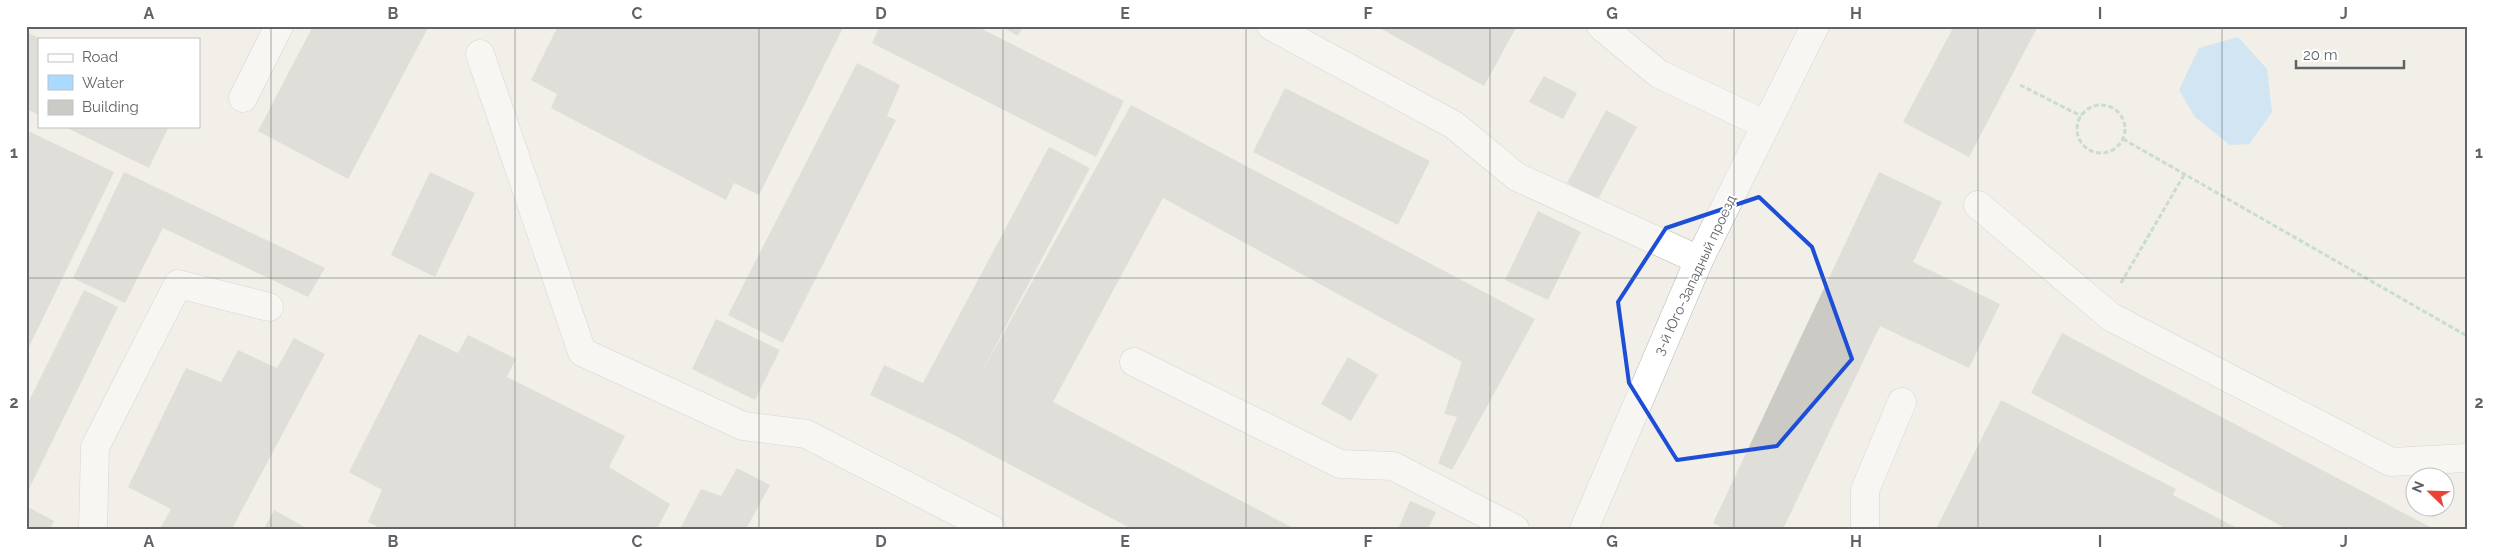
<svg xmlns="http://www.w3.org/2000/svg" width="2493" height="555" font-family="Raleway,sans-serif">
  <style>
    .water { fill: #aadaff }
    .building { fill: #cccac5 }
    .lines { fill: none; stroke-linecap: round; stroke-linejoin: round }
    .minor-casing { stroke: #b5b8bc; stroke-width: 29 }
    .path { stroke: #9cc7a9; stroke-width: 3; stroke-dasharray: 5 2.5; stroke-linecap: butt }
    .minor { stroke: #fff; stroke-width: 28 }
    .marked { fill: none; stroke: #1d4ed8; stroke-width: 4; stroke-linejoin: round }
    .grid { fill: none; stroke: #5f6368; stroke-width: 1; stroke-opacity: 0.55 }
    .labels { text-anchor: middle; stroke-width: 4; stroke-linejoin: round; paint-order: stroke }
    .street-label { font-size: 14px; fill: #5f6368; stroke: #fff }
    .neatline { fill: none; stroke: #5f6368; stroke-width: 2 }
    .grid-label { font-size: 16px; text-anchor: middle; font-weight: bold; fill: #5f6368 }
  </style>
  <rect width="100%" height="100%" fill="#f1efe8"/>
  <path class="water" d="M 2238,37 L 2267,69 L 2272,112 L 2249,144 L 2230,145 L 2195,117 L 2179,90 L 2199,48 Z"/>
  <g class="building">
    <path d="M 313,26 L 429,26 L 348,179 L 258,131 Z"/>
    <path d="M 558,26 L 844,26 L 759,195 L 734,183 L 726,200 L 551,108 L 557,94 L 531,80 Z"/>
    <path d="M 880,26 L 976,26 L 1124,101 L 1096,157 L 872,43 Z"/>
    <path d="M 1000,26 L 1023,26 L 1018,36 Z"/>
    <path d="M 1376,26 L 1517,26 L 1484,86 Z"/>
    <path d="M 1954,26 L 2038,26 L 1969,157 L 1903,122 Z"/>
    <path d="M 26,32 L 39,38 L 39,115 L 26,109 Z"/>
    <path d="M 857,63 L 900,85 L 887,116 L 896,120 L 783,343 L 728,315 Z"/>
    <path d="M 1544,76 L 1577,93 L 1563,119 L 1529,102 Z"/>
    <path d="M 1285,88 L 1430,161 L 1398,225 L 1253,152 Z"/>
    <path d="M 1131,105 L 1535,319 L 1452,470 L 1438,463 L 1457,417 L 1444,414 L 1462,362 L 1163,198 L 1053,402 L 1295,529 L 1132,529 L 950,433 L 870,395 L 884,365 L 923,383 L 1049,147 L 1090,168 L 979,377 Z"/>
    <path d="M 1606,110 L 1637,127 L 1598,199 L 1567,183 Z"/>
    <path d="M 63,126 L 169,126 L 149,168 Z"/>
    <path d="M 26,130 L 114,172 L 26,353 Z"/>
    <path d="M 124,172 L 325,268 L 308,297 L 163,228 L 125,303 L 73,278 Z"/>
    <path d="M 430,172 L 475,193 L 435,277 L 391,255 Z"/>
    <path d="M 1879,172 L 1942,202 L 1913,262 L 2000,304 L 1969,368 L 1880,326 L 1783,529 L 1725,529 L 1713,523 Z"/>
    <path d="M 1538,211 L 1581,232 L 1548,300 L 1505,280 Z"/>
    <path d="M 84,290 L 118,307 L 26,495 L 26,407 Z"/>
    <path d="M 716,319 L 780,350 L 755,400 L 692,369 Z"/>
    <path d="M 2062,333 L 2434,529 L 2287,529 L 2031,393 Z"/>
    <path d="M 419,334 L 458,353 L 468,335 L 516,359 L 507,377 L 625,436 L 609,467 L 670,504 L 657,529 L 382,529 L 368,522 L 382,490 L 349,472 Z"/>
    <path d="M 294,338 L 325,354 L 232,529 L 160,529 L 171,509 L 128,487 L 186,368 L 221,382 L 238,350 L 277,368 Z"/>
    <path d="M 1348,357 L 1378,375 L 1351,421 L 1321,404 Z"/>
    <path d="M 2001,400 L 2176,489 L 2173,495 L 2239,529 L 1936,529 Z"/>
    <path d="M 737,468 L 770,485 L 746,529 L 680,529 L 701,489 L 721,496 Z"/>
    <path d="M 1410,501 L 1436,512 L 1428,529 L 1398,529 Z"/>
    <path d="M 26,506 L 54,521 L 50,529 L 26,529 Z"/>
    <path d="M 274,510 L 308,529 L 264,529 Z"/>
  </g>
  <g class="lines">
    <g class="minor-casing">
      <g id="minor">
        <path d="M 1271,26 L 1454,125 L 1517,177 L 1699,260"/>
        <path d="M 1601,26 L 1659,74 L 1766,125"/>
        <path d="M 480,54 L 582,352 L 743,426 L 806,434 L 991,529"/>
        <path d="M 243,98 L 279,26"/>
        <path d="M 1978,205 L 2111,317 L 2391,462 L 2467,458"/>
        <path d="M 1134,362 L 1340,464 L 1393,466 L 1515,529"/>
        <path d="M 93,529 L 95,447 L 178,284 L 269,307"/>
        <path d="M 1584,529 L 1699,260 L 1815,26"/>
        <path d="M 1865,529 L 1865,490 L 1902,402"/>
      </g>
    </g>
    <g class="path">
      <path d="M 2020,85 L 2081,116"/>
      <circle cx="2101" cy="129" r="24"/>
      <path d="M 2123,139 L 2467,336"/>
      <path d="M 2121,283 L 2184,175"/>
    </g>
    <use href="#minor" class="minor"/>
  </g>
  <path d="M0 0H2493V555H0ZM 1759,197 L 1812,247 L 1852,359 L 1777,446 L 1677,460 L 1629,383 L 1618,302 L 1666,228 Z" fill="#f1efe8" fill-opacity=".55" fill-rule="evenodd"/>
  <path class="marked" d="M 1759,197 L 1812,247 L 1852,359 L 1777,446 L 1677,460 L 1629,383 L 1618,302 L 1666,228 Z"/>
  <path class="grid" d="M 271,26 L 271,529M 515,26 L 515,529M 759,26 L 759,529M 1003,26 L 1003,529M 1246,26 L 1246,529M 1490,26 L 1490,529M 1734,26 L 1734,529M 1978,26 L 1978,529M 2222,26 L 2222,529M 26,278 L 2467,278"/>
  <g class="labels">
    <g class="street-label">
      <text transform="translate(1695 275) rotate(-65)" y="5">3-й Юго-Западный проезд</text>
    </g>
  </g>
  <rect width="2493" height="555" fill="none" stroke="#ffffff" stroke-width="55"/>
  <rect x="38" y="38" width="162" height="90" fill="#ffffff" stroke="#bfc1c3"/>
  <rect x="48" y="54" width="25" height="8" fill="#ffffff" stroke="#bfc1c3"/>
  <text x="82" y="62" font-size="15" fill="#5f6368">Road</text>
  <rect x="48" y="75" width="25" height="15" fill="#aadaff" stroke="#bfc1c3"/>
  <text x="82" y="88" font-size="15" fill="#5f6368">Water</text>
  <rect x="48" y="100" width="25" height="15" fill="#cccac5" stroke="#bfc1c3"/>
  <text x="82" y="112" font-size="15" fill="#5f6368">Building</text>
  <g transform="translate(2430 492) rotate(293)"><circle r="24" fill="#ffffff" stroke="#bfc1c3"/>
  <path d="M0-4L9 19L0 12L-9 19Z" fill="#ea4335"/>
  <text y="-8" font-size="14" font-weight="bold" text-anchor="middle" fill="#5f6368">N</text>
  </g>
  <path d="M2296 60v8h108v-8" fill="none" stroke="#5f6368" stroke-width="2.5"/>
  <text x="2303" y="60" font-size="15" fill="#5f6368" stroke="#ffffff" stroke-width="4" paint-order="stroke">20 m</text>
  <rect x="28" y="28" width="2438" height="500" class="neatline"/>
  <g class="grid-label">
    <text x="149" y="19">A</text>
    <text x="393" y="19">B</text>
    <text x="637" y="19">C</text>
    <text x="881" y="19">D</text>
    <text x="1125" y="19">E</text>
    <text x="1368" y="19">F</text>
    <text x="1612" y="19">G</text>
    <text x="1856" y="19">H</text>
    <text x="2100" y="19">I</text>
    <text x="2344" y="19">J</text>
    <text x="14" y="158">1</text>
    <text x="2479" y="158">1</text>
    <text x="14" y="408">2</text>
    <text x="2479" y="408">2</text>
    <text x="149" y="547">A</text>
    <text x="393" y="547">B</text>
    <text x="637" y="547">C</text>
    <text x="881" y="547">D</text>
    <text x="1125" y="547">E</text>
    <text x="1368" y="547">F</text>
    <text x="1612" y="547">G</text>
    <text x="1856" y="547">H</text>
    <text x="2100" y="547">I</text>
    <text x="2344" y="547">J</text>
  </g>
</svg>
